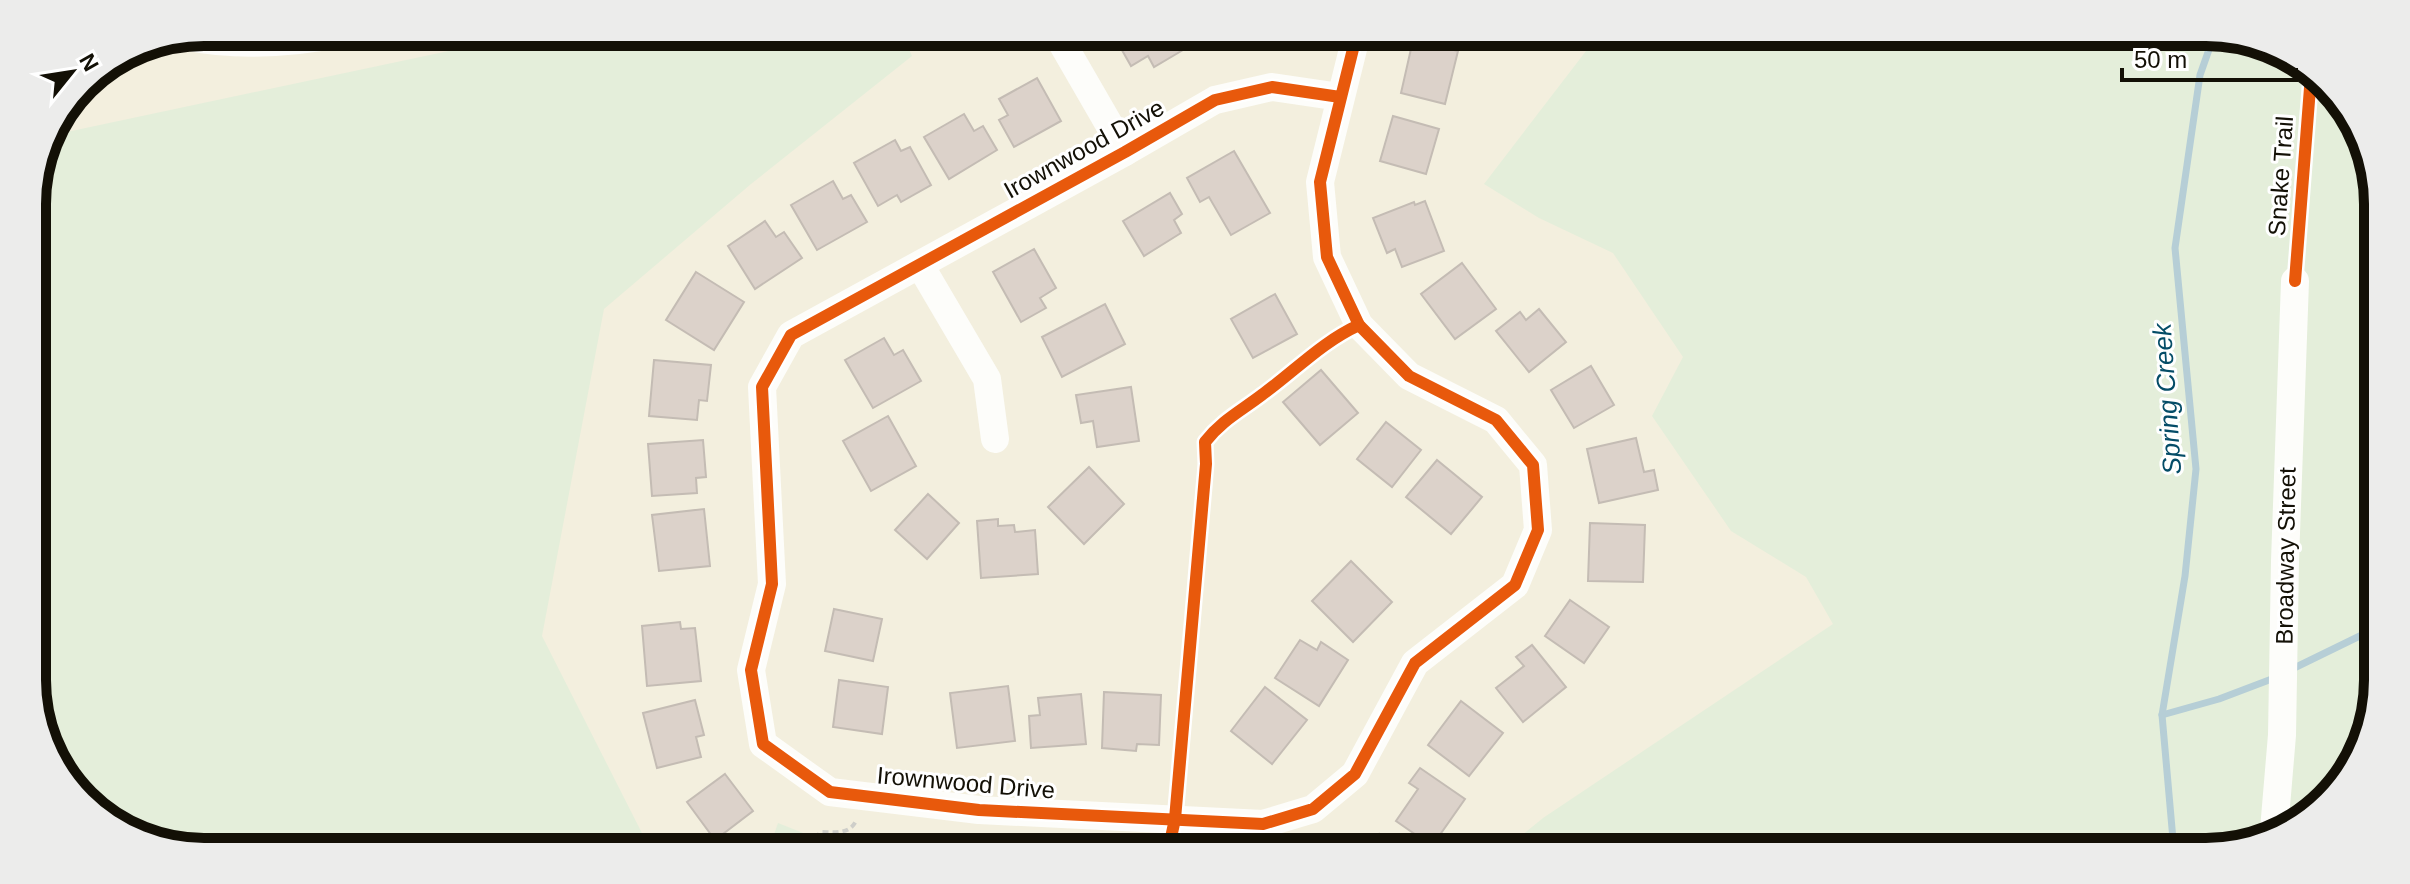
<svg xmlns="http://www.w3.org/2000/svg" width="2410" height="884" font-family="Helvetica,sans-serif">
  <style>
    .green { fill: #e4eeda }
    .lines { fill: none; stroke-linecap: round; stroke-linejoin: round }
    .stream { stroke: #b6ced6; stroke-width: 7 }
    .building { fill: #dcd2ca; stroke: #c4bcb4; stroke-width: 2 }
    .path { stroke: #cecec9; stroke-width: 4; stroke-dasharray: 6 4; stroke-linecap: butt }
    .street { stroke: #fdfdfa; stroke-width: 28 }
    .cycleway-casing { stroke: #fff; stroke-width: 17 }
    .cycleway { stroke: #e8590c; stroke-width: 12 }
    .labels { text-anchor: middle; stroke-width: 6; stroke-linejoin: round; paint-order: stroke }
    .street-label { font-size: 24px; fill: #131006; stroke: #fff }
    .water-label { font-size: 26px; font-style: italic; fill: #044c67; stroke: #fff }
    .rim { fill: none; stroke: #131006; stroke-width: 10 }
  </style>
  <rect width="100%" height="100%" fill="#f3efde"/>
  <g class="green">
    <path d="M 533,33 L 903,35 L 912,56 L 751,184 L 604,309 L 542,636 L 648,845 L 149,843 L 74,793 L 35,713 L 32,193 L 48,136 Z"/>
    <path d="M 1596,38 L 2261,41 L 2336,91 L 2376,181 L 2369,735 L 2310,817 L 2216,852 L 1505,849 L 1543,818 L 1833,624 L 1806,577 L 1731,531 L 1652,416 L 1683,357 L 1613,253 L 1539,218 L 1484,184 Z"/>
    <path d="M 778,823 L 836,846 L 770,846 Z"/>
  </g>
  <g class="lines">
    <g class="stream">
      <path d="M 2288,671 L 2370,631"/>
      <path d="M 2162,715 L 2219,699 L 2277,677"/>
      <path d="M 2174,851 L 2162,715 L 2185,576 L 2196,469 L 2175,248 L 2200,75 L 2212,41"/>
    </g>
  </g>
  <g class="building">
    <path d="M 1114,36 L 1175,36 L 1183,50 L 1154,67 L 1148,56 L 1131,66 Z"/>
    <path d="M 1413,40 L 1458,51 L 1445,104 L 1401,93 Z"/>
    <path d="M 1037,78 L 1061,121 L 1014,147 L 999,120 L 1008,115 L 999,99 Z"/>
    <path d="M 964,114 L 974,131 L 983,126 L 997,150 L 949,179 L 924,137 Z"/>
    <path d="M 1393,116 L 1439,129 L 1426,174 L 1380,161 Z"/>
    <path d="M 895,140 L 901,151 L 910,147 L 931,185 L 901,202 L 897,195 L 878,206 L 854,163 Z"/>
    <path d="M 1234,151 L 1270,213 L 1231,235 L 1209,197 L 1200,202 L 1187,178 Z"/>
    <path d="M 833,181 L 843,199 L 851,195 L 867,222 L 817,250 L 791,205 Z"/>
    <path d="M 1170,193 L 1182,214 L 1174,220 L 1181,233 L 1144,256 L 1123,221 Z"/>
    <path d="M 1425,201 L 1444,251 L 1402,267 L 1395,249 L 1387,253 L 1373,218 L 1414,202 L 1415,205 Z"/>
    <path d="M 765,221 L 776,237 L 784,232 L 802,258 L 755,289 L 728,246 Z"/>
    <path d="M 1034,249 L 1056,288 L 1040,298 L 1046,308 L 1021,322 L 993,272 Z"/>
    <path d="M 1462,263 L 1496,309 L 1455,339 L 1421,294 Z"/>
    <path d="M 696,272 L 744,302 L 714,350 L 666,320 Z"/>
    <path d="M 1275,294 L 1297,334 L 1253,358 L 1231,319 Z"/>
    <path d="M 1105,304 L 1125,344 L 1062,377 L 1042,337 Z"/>
    <path d="M 1539,309 L 1566,342 L 1529,372 L 1496,331 L 1520,312 L 1526,320 Z"/>
    <path d="M 884,338 L 894,355 L 903,350 L 921,381 L 873,408 L 845,360 Z"/>
    <path d="M 654,360 L 711,365 L 707,401 L 699,400 L 697,420 L 649,416 Z"/>
    <path d="M 1591,366 L 1614,405 L 1574,428 L 1551,390 Z"/>
    <path d="M 1321,370 L 1358,413 L 1320,445 L 1283,402 Z"/>
    <path d="M 1131,387 L 1139,441 L 1097,447 L 1093,421 L 1081,423 L 1076,395 Z"/>
    <path d="M 888,416 L 916,466 L 871,491 L 843,441 Z"/>
    <path d="M 1386,422 L 1421,450 L 1392,487 L 1357,459 Z"/>
    <path d="M 1636,438 L 1644,472 L 1654,470 L 1658,490 L 1599,503 L 1587,449 Z"/>
    <path d="M 703,440 L 706,477 L 696,478 L 697,493 L 652,496 L 648,444 Z"/>
    <path d="M 1437,460 L 1482,497 L 1451,534 L 1406,497 Z"/>
    <path d="M 1089,467 L 1124,504 L 1084,544 L 1048,507 Z"/>
    <path d="M 928,494 L 959,523 L 927,559 L 895,530 Z"/>
    <path d="M 704,509 L 710,566 L 659,571 L 652,515 Z"/>
    <path d="M 998,519 L 998,526 L 1014,525 L 1015,532 L 1035,530 L 1038,574 L 981,578 L 977,521 Z"/>
    <path d="M 1590,523 L 1645,525 L 1643,582 L 1588,581 Z"/>
    <path d="M 1351,561 L 1392,602 L 1353,642 L 1312,601 Z"/>
    <path d="M 1570,600 L 1609,627 L 1584,663 L 1545,636 Z"/>
    <path d="M 834,609 L 882,619 L 873,661 L 825,651 Z"/>
    <path d="M 680,622 L 681,629 L 695,628 L 701,681 L 647,686 L 642,626 Z"/>
    <path d="M 1300,640 L 1317,650 L 1321,642 L 1348,660 L 1319,706 L 1275,678 Z"/>
    <path d="M 1532,645 L 1566,687 L 1523,722 L 1496,688 L 1524,666 L 1516,657 Z"/>
    <path d="M 839,680 L 888,687 L 882,734 L 833,727 Z"/>
    <path d="M 1008,686 L 1015,741 L 957,748 L 950,693 Z"/>
    <path d="M 1265,687 L 1307,720 L 1272,764 L 1231,731 Z"/>
    <path d="M 1104,692 L 1161,695 L 1159,745 L 1137,744 L 1136,751 L 1102,748 Z"/>
    <path d="M 1081,694 L 1086,744 L 1031,748 L 1029,716 L 1040,715 L 1038,698 Z"/>
    <path d="M 695,700 L 704,735 L 696,737 L 701,757 L 657,768 L 643,713 Z"/>
    <path d="M 1461,701 L 1503,733 L 1469,776 L 1428,745 Z"/>
    <path d="M 1420,768 L 1465,799 L 1432,846 L 1396,821 L 1418,789 L 1409,783 Z"/>
    <path d="M 725,774 L 753,811 L 715,840 L 687,802 Z"/>
    <path d="M 1379,834 L 1387,848 L 1357,848 Z"/>
  </g>
  <g class="lines">
    <path class="path" d="M 815,838 L 821,832 C 834,832 849,835 856,821"/>
    <g class="street">
      <path d="M 184,36 C 237,47 289,44 342,33"/>
      <path d="M 1058,36 L 1125,152"/>
      <path d="M 1340,97 L 1272,87 L 1215,100 L 1125,152 L 791,335 L 762,387 L 772,584 L 751,670 L 763,744 L 830,792 L 979,810 L 1263,824 L 1313,809 L 1355,774 L 1415,663 L 1515,585 L 1538,530 L 1533,465 L 1496,420 L 1409,376 L 1359,325 L 1327,257 L 1320,182 L 1356,37"/>
      <path d="M 920,265 L 987,379 L 995,439"/>
      <path d="M 2274,830 L 2282,735 L 2285,561 L 2295,281"/>
    </g>
    <g class="cycleway-casing">
      <g id="cycleway">
        <path d="M 1340,97 L 1272,87 L 1215,100 L 1125,152 L 791,335 L 762,387 L 772,584 L 751,670 L 763,744 L 830,792 L 979,810 L 1263,824 L 1313,809 L 1355,774 L 1415,663 L 1515,585 L 1538,530 L 1533,465 L 1496,420 L 1409,376 L 1359,325 L 1327,257 L 1320,182 L 1356,37"/>
        <path d="M 2295,281 L 2311,75"/>
        <path d="M 1169,847 L 1175,819 L 1206,464 L 1205,442 C 1222,420 1241,411 1263,394 C 1296,370 1322,342 1359,325"/>
      </g>
    </g>
    <use href="#cycleway" class="cycleway"/>
  </g>
  <g class="labels">
    <g class="street-label">
      <text transform="translate(1084 149) rotate(-29)" y="8">Irownwood Drive</text>
      <text transform="translate(2281 176) rotate(-86)" y="8">Snake Trail</text>
      <text transform="translate(2286 556) rotate(-89)" y="8">Broadway Street</text>
      <text transform="translate(966 783) rotate(5)" y="8">Irownwood Drive</text>
    </g>
    <g class="water-label">
      <text transform="translate(2167 399) rotate(-94)" y="9">Spring Creek</text>
    </g>
  </g>
  <path d="M0 0H2410V884H0ZM204 46H2206A158 158 0 0 1 2364 204V680A158 158 0 0 1 2206 838H204A158 158 0 0 1 46 680V204A158 158 0 0 1 204 46Z" fill="#ececeb" fill-rule="evenodd"/>
  <path class="rim" d="M204 46H2206A158 158 0 0 1 2364 204V680A158 158 0 0 1 2206 838H204A158 158 0 0 1 46 680V204A158 158 0 0 1 204 46Z"/>
  <g transform="translate(72 72) rotate(60)" stroke="#ffffff" stroke-width="6" paint-order="stroke">
  <path d="M0-6L14 30L0 20L-14 30Z" fill="#131006"/>
  <text y="-12" font-size="22" font-weight="bold" text-anchor="middle" fill="#131006">N</text>
  </g>
  <path d="M2122 68v12h174v-12" fill="none" stroke="#131006" stroke-width="4"/>
  <text x="2134" y="68" font-size="24" fill="#131006" stroke="#ffffff" stroke-width="6" paint-order="stroke">50 m</text>
</svg>
